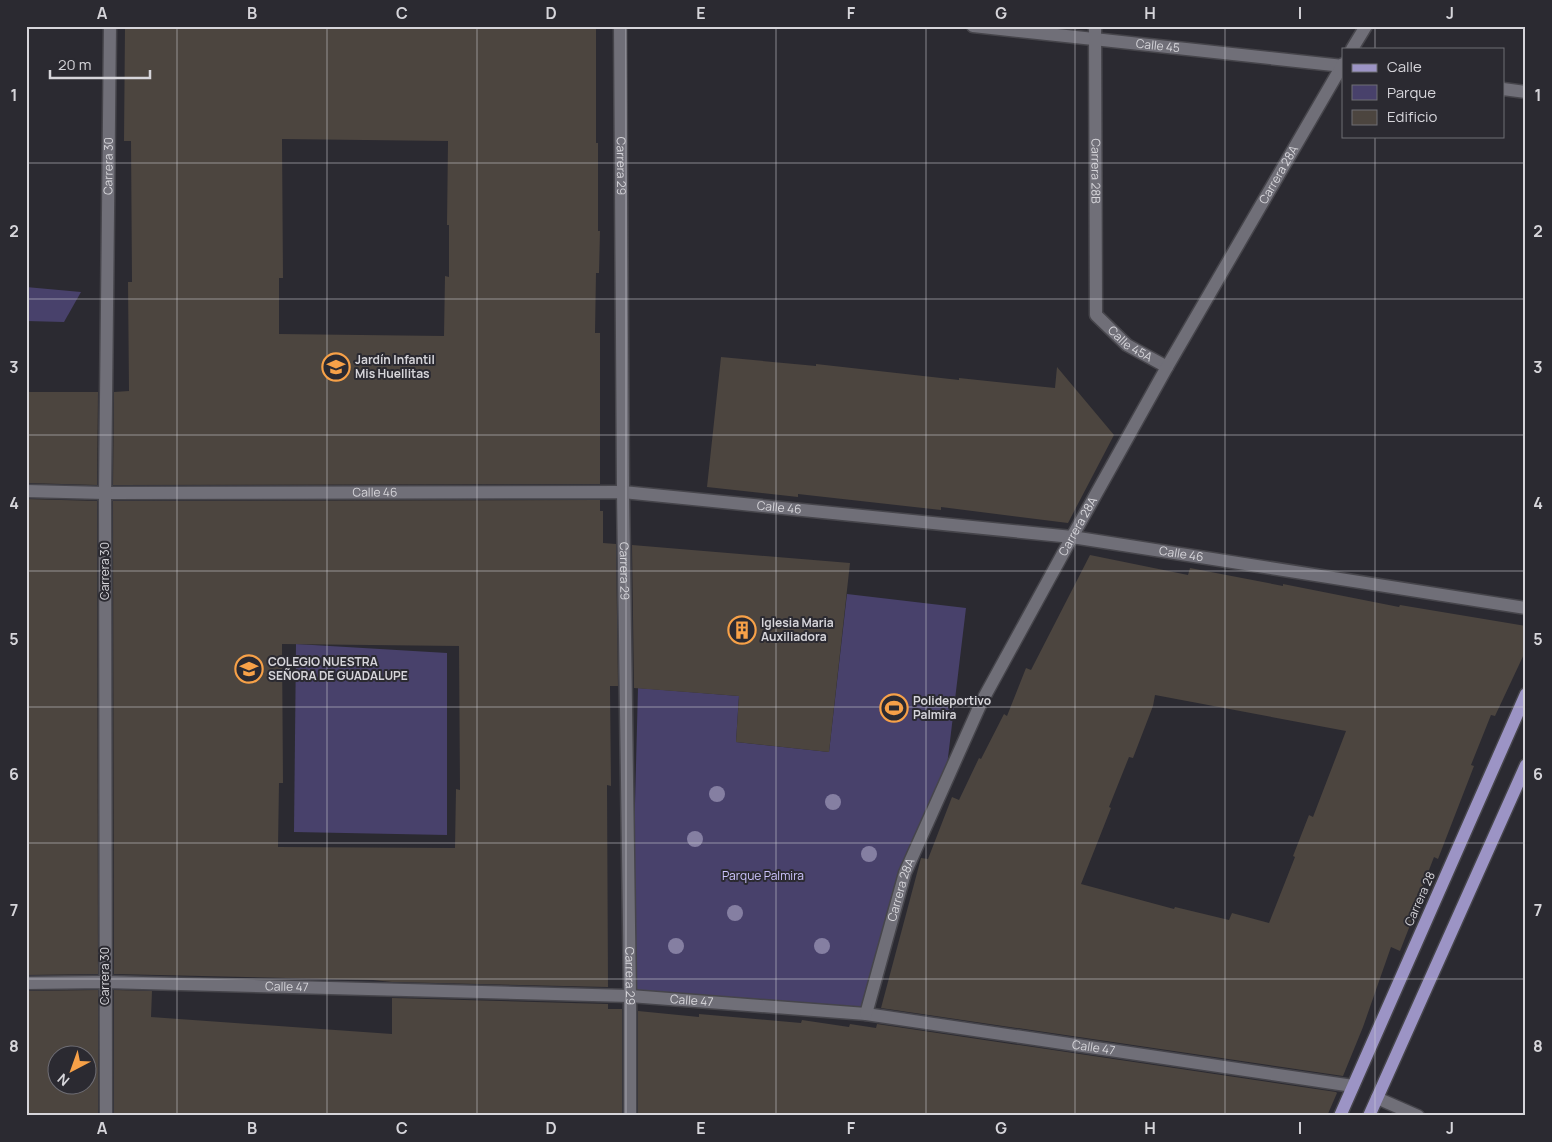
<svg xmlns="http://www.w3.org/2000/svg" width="1552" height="1142" font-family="Manrope,sans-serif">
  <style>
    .green { fill: #48416b }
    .building { fill: #4c453f; fill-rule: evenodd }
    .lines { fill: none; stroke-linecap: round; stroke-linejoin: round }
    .minor-casing { stroke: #46454b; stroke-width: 15 }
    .major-casing { stroke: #46454b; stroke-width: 15 }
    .minor { stroke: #706f78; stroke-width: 12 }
    .major { stroke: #9c94c5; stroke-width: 12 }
    .tree { fill: #857fa2 }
    .grid { fill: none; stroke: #d6d5da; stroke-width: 1; stroke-opacity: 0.55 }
    .labels { text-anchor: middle; stroke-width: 4; stroke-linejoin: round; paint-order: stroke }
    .street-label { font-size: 12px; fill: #d6d5da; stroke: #2b2a31 }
    .poi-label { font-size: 12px; font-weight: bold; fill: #d6d5da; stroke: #2b2a31; text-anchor: start }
    .park-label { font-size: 12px; fill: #cec5fe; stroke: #2b2a31 }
    .neatline { fill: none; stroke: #d6d5da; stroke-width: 2 }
    .grid-label { font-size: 16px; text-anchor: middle; font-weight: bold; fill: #d6d5da }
  </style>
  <rect width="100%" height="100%" fill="#2b2a31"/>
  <g class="green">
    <path d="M 26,287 L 81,292 L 64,322 L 26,321 Z"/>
    <path d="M 847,594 L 966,608 L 947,766 L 905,873 L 866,1014 L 630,996 L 638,688 L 739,696 L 736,742 L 829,752 Z"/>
    <path d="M 296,644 L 447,653 L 447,835 L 294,832 Z"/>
  </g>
  <g class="building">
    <path d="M 125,26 L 596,26 L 596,143 L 598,143 L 598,231 L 600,231 L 599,273 L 596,273 L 595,333 L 600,333 L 600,484 L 113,485 L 114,392 L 129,391 L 128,282 L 132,282 L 131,141 L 124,141 ZM 282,139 L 448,141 L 447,225 L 449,225 L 449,277 L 445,276 L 444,336 L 279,334 L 279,278 L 283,278 Z"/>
    <path d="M 721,357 L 816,366 L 816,364 L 959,380 L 959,378 L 1055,388 L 1057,367 L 1114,435 L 1068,523 L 941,507 L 941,510 L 798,494 L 798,497 L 707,487 Z"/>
    <path d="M 26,392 L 98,392 L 97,485 L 26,483 Z"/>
    <path d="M 26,499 L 97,501 L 98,974 L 26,975 Z"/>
    <path d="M 600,500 L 600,511 L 603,511 L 603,543 L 616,544 L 618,686 L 610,686 L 611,786 L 607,785 L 608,987 L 392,982 L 373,980 L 114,974 L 113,501 ZM 282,644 L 459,646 L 460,790 L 456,789 L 455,848 L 278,847 L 279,783 L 283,783 Z"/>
    <path d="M 632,545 L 850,563 L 829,752 L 736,742 L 739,696 L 634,688 Z"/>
    <path d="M 1090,555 L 1188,575 L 1190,568 L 1283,586 L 1283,584 L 1399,607 L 1400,605 L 1526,626 L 1526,650 L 1495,716 L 1491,715 L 1471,765 L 1474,766 L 1438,859 L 1434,857 L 1414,909 L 1416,910 L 1400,951 L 1391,947 L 1363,1027 L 1343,1076 L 881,1008 L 921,858 L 928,859 L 952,797 L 959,800 L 979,758 L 981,759 L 1004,714 L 1007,716 L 1026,668 L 1031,670 ZM 1155,695 L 1346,731 L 1313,817 L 1309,815 L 1293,856 L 1295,857 L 1269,923 L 1232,913 L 1229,920 L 1175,907 L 1174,909 L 1081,884 L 1111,808 L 1109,807 L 1129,757 L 1133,758 L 1153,706 Z"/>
    <path d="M 98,990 L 98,1116 L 26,1116 L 26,991 ZM 58,1054 L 88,1054 L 88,1084 L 58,1084 Z"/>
    <path d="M 114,990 L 152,991 L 151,1017 L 392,1034 L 392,998 L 608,1004 L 608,1009 L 622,1009 L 622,1116 L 114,1116 Z"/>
    <path d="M 638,1011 L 699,1017 L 699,1014 L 801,1023 L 802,1020 L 849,1027 L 850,1024 L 876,1028 L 877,1024 L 1336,1092 L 1337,1093 L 1327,1116 L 638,1116 Z"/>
  </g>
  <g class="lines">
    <g class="minor-casing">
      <g id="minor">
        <path id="s1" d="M 620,26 L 623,492 L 630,996 L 630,1116"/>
        <path id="s2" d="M 973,26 L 1343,66"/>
        <path id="s3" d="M 1095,26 L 1096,315 L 1127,345 L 1167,367"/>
        <path d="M 1352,49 L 1366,26"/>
        <path d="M 1503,89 L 1526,92"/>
        <path id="s4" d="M 26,491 L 105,493 L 623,492 L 1072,537 L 1526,608"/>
        <path id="s5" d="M 26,983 L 105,982 L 630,996 L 866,1014 L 1353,1086"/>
        <path id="s6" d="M 866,1014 L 905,873 L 981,703 L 1072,537 L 1167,367 L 1343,64"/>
        <path d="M 1377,1098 L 1418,1116"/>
        <path id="s7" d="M 106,1116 L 105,493 L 110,26"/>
      </g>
    </g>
    <g class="major-casing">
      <g id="major">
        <path d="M 1340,1116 L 1526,694"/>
        <path d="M 1369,1116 L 1526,765"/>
      </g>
    </g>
    <use href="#minor" class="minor"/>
    <use href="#major" class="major"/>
  </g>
  <g class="tree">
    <circle cx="717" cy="794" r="8"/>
    <circle cx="833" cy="802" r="8"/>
    <circle cx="695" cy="839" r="8"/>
    <circle cx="869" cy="854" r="8"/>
    <circle cx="735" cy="913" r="8"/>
    <circle cx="676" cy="946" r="8"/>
    <circle cx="822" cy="946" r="8"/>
  </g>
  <path class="grid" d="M 177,26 L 177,1116M 327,26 L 327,1116M 477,26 L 477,1116M 626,26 L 626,1116M 776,26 L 776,1116M 926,26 L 926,1116M 1075,26 L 1075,1116M 1225,26 L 1225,1116M 1375,26 L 1375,49M 1375,136 L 1375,1116M 26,163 L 1526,163M 26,299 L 1526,299M 26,435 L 1526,435M 26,571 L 1526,571M 26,707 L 1526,707M 26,843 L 1526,843M 26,979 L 1526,979"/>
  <defs>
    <g id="school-ring" transform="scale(1.4375)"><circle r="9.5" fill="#2b2a31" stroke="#f7a148" stroke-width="1.5"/><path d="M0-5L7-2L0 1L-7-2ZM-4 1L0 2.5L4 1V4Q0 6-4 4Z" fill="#f7a148"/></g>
    <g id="building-ring" transform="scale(1.4375)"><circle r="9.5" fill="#2b2a31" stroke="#f7a148" stroke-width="1.5"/><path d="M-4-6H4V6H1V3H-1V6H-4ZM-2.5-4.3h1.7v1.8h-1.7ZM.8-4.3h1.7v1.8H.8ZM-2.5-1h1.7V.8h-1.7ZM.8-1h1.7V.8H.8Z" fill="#f7a148"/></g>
    <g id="stadium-ring" transform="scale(1.4375)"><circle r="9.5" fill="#2b2a31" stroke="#f7a148" stroke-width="1.5"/><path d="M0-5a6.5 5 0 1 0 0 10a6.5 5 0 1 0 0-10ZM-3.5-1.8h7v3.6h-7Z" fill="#f7a148"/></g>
  </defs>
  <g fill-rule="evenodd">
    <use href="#school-ring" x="336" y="367"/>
    <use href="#building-ring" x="742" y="630"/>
    <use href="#school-ring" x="249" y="669"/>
    <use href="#stadium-ring" x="894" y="708"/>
  </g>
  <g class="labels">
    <g class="street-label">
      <text dy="4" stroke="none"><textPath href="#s2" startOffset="186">Calle 45</textPath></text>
      <text dy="4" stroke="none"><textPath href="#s7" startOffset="950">Carrera 30</textPath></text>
      <text dy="4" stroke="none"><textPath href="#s1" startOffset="140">Carrera 29</textPath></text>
      <text dy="4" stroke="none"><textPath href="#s3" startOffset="145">Carrera 28B</textPath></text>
      <text dy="4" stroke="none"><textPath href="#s6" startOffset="939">Carrera 28A</textPath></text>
      <text dy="4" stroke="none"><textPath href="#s3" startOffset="334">Calle 45A</textPath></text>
      <text dy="4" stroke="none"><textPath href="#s4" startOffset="349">Calle 46</textPath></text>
      <text dy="4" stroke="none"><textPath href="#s4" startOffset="754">Calle 46</textPath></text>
      <text dy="4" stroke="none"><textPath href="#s6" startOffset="534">Carrera 28A</textPath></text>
      <text dy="4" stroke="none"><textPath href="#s4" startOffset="1159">Calle 46</textPath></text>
      <text transform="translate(105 571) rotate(-90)" y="4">Carrera 30</text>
      <text dy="4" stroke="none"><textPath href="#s1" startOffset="545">Carrera 29</textPath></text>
      <text dy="4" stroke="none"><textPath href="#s6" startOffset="129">Carrera 28A</textPath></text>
      <text transform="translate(1420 899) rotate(-66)" y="4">Carrera 28</text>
      <text transform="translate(105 976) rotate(-90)" y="4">Carrera 30</text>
      <text dy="4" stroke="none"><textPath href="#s1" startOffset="950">Carrera 29</textPath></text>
      <text dy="4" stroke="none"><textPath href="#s5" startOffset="261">Calle 47</textPath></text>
      <text dy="4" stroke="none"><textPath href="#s5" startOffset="666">Calle 47</textPath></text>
      <text dy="4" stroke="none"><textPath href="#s5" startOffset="1071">Calle 47</textPath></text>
    </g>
    <g class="poi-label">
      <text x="355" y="364">Jardín Infantil<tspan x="355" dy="14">Mis Huellitas</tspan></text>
      <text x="761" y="627">Iglesia Maria<tspan x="761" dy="14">Auxiliadora</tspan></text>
      <text x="268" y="666">COLEGIO NUESTRA<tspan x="268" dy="14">SEÑORA DE GUADALUPE</tspan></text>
      <text x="913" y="705">Polideportivo<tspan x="913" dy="14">Palmira</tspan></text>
    </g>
    <g class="park-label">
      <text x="763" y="880">Parque Palmira</text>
    </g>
  </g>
  <rect width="1552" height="1142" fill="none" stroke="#2b2a31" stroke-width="55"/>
  <rect x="1342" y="48" width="162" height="90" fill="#2b2a31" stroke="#6f6e75"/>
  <rect x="1352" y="64" width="25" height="8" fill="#9c94c5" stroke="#6f6e75"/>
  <text x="1387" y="72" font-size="15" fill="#d6d5da">Calle</text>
  <rect x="1352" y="85" width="25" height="15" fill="#48416b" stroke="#6f6e75"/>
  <text x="1387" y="98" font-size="15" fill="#d6d5da">Parque</text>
  <rect x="1352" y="110" width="25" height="15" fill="#4c453f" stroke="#6f6e75"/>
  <text x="1387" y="122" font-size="15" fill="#d6d5da">Edificio</text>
  <g transform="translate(72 1070) rotate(221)"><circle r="24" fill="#2b2a31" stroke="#6f6e75"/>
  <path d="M0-4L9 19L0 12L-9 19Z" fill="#f7a148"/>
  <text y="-8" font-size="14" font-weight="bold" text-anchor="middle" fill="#d6d5da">N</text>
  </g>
  <path d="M50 70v8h100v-8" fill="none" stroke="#d6d5da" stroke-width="2.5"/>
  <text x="58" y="70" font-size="15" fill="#d6d5da" stroke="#2b2a31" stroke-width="4" paint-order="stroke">20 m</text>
  <rect x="28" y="28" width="1496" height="1086" class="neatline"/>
  <g class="grid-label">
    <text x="102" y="19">A</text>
    <text x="252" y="19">B</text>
    <text x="402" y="19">C</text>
    <text x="551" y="19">D</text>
    <text x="701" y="19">E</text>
    <text x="851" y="19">F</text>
    <text x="1001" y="19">G</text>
    <text x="1150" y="19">H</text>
    <text x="1300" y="19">I</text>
    <text x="1450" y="19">J</text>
    <text x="14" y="101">1</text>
    <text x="1538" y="101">1</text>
    <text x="14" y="237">2</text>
    <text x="1538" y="237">2</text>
    <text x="14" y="373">3</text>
    <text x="1538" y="373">3</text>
    <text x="14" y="509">4</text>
    <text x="1538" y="509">4</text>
    <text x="14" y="645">5</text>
    <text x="1538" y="645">5</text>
    <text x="14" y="780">6</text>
    <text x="1538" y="780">6</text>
    <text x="14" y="916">7</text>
    <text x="1538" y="916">7</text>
    <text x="14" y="1052">8</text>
    <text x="1538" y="1052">8</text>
    <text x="102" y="1134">A</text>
    <text x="252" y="1134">B</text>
    <text x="402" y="1134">C</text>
    <text x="551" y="1134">D</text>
    <text x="701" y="1134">E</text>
    <text x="851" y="1134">F</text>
    <text x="1001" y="1134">G</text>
    <text x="1150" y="1134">H</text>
    <text x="1300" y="1134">I</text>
    <text x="1450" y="1134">J</text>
  </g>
</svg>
